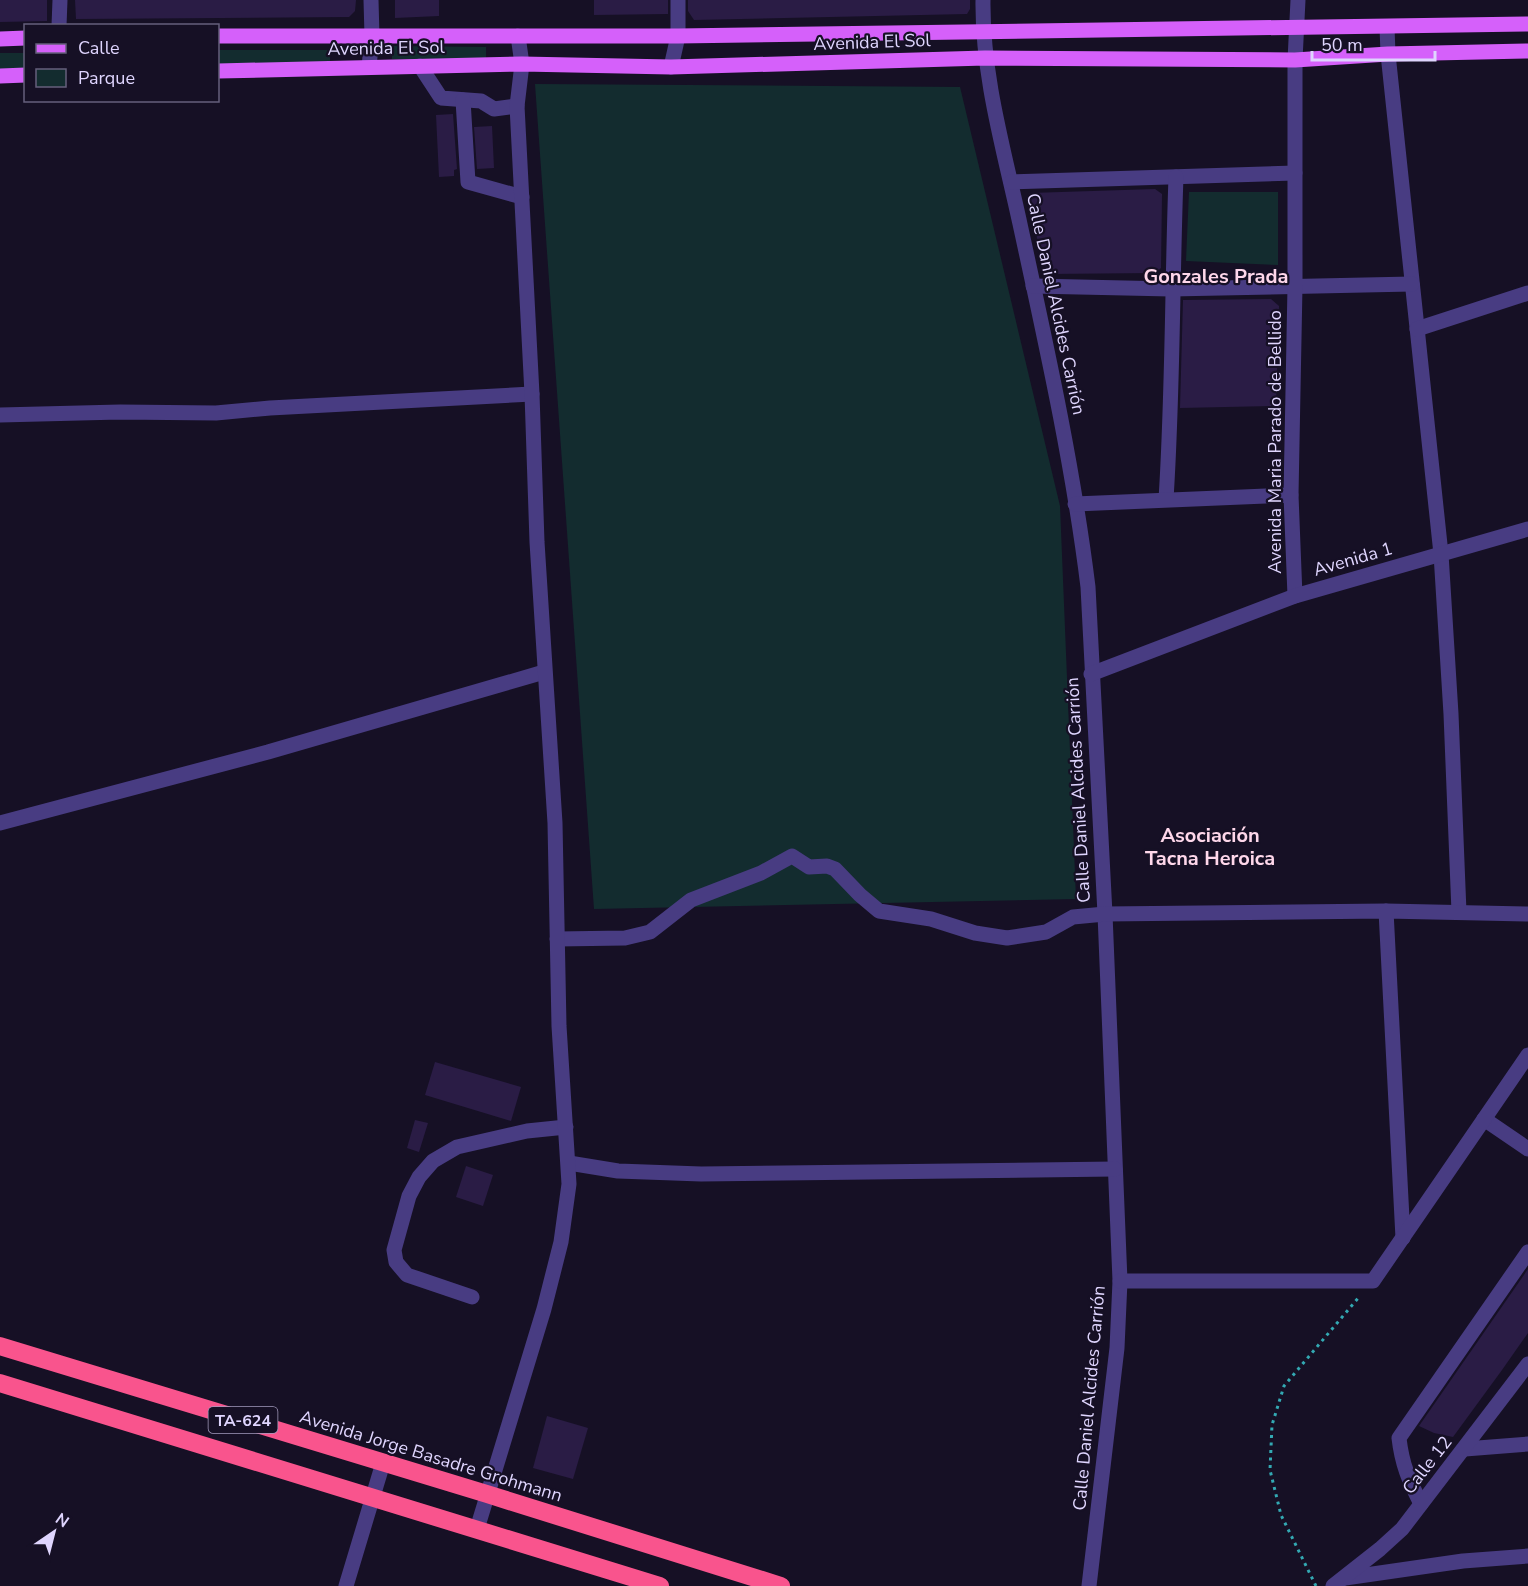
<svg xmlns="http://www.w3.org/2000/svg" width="1528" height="1586" font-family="'Nunito Sans',sans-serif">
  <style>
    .green { fill: #132c2f }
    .building { fill: #2a1c45 }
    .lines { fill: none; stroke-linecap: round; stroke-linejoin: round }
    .path { stroke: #33a9b3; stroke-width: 3; stroke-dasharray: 3 4.5; stroke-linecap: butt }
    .minor { stroke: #483c82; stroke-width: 15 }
    .major { stroke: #d560fa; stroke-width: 15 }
    .highway { stroke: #f9548d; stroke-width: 18 }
    .labels { text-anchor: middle; stroke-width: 4.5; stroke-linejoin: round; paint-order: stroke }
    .shield { fill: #161025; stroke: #a39abd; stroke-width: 1.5 }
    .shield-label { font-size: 16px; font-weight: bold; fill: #dfd5fe }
    .street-label { font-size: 18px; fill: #dfd5fe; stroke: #161025 }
    .neighbourhood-label { font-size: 20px; font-weight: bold; fill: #fed7ea; stroke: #161025 }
  </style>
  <rect width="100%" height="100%" fill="#161025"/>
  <g class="green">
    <path d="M 392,46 L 486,47 L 486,60 L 392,59 Z"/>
    <path d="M 218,50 L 330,50 L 330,62 L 218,65 Z"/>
    <path d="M 0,53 L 25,53 L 25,68 L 0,69 Z"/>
    <path d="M 535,84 L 960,87 L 1060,506 L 1076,899 L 594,909 Z"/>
    <path d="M 1189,192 L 1278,192 L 1278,265 L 1186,261 Z"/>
  </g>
  <g class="building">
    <path d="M 0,0 L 47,0 L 47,21 L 0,22 Z"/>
    <path d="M 75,0 L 356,0 L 355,11 L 349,17 L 76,19 Z"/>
    <path d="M 395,0 L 439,0 L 439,16 L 395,18 Z"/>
    <path d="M 594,0 L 668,0 L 668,14 L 594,15 Z"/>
    <path d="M 688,0 L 970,0 L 970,9 L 967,14 L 694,20 L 688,11 Z"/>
    <path d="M 453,114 L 457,169 L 454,170 L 454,176 L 439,177 L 436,115 Z"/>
    <path d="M 492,126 L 494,168 L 477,169 L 474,127 Z"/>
    <path d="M 1155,189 L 1162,194 L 1161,268 L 1155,273 L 1046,274 L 1027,198 L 1030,193 Z"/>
    <path d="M 1271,299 L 1279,306 L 1276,406 L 1180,408 L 1183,300 Z"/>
    <path d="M 435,1062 L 521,1087 L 511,1121 L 425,1095 Z"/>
    <path d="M 415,1120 L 428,1123 L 419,1152 L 407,1148 Z"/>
    <path d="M 466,1166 L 493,1175 L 483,1206 L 456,1197 Z"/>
    <path d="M 1528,1269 L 1528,1333 L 1502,1370 L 1453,1437 L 1434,1433 L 1419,1426 Z"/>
    <path d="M 547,1416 L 588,1428 L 573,1479 L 533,1468 Z"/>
  </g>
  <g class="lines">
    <path class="path" d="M 1316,1586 L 1281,1515 L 1270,1470 L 1272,1425 L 1284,1386 L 1359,1297"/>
    <g class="minor">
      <path d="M 983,0 C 982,76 1004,150 1020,224 C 1046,344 1073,465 1088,587 L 1105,914 L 1120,1281 L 1117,1348 L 1089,1586"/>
      <path d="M 59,26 L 60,0"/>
      <path d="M 1387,27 L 1388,54 L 1441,554 L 1451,714 L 1459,912"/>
      <path d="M 420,66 L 441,98 L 481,101 L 494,109 L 517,106"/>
      <path d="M 369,67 L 372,36 L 371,0"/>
      <path d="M 671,67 L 678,36 L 678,0"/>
      <path d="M 463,100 L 468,182 L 522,197"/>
      <path d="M 1011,182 L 1295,173"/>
      <path d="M 1033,286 L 1171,289 L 1412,284"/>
      <path d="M 1417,329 L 1528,293"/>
      <path d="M 0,415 L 120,412 L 216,413 L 270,408 L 532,394"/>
      <path d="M 1166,499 C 1173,392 1172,284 1176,177"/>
      <path d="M 1075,504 L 1291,495"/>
      <path d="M 1295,596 L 1291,495 L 1295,286 L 1295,60 L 1298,0"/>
      <path d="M 1091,674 L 1295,596 L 1528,529"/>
      <path d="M 0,823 L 268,752 L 544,672"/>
      <path d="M 1386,911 L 1403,1238"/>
      <path d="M 557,939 L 625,938 L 650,932 L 691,900 L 761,873 L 792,856 L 809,867 L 827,866 L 835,869 L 860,895 L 879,911 L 931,919 L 975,933 L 1007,938 L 1046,932 L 1073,917 L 1105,914 L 1386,911 L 1528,914"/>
      <path d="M 1484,1119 L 1528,1149"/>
      <path d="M 569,1163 L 618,1171 L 701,1174 L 1115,1169"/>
      <path d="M 1120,1281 L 1373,1281 L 1528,1055"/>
      <path d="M 472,1297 L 407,1275 L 396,1262 L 394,1250 L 409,1196 L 419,1177 L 433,1161 L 457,1147 L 527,1131 L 566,1127"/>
      <path d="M 1465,1449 L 1528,1444"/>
      <path d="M 1421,1504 C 1409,1480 1402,1465 1399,1438 L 1528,1252"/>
      <path d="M 477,1529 L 544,1309 L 561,1242 L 569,1184 L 559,1026 L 555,823 L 537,542 L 532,394 L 517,106 L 522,64 L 518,36"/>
      <path d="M 1345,1578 L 1463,1561 L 1528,1556"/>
      <path d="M 346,1586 L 383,1463"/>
      <path d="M 1333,1586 L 1380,1549 L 1402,1529 L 1528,1364"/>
    </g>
    <g class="major">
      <path d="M 218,36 L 678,36 L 1528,24"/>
      <path d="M 0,39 L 26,38"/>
      <path d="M 218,71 L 522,64 L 671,67 L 985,58 L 1295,60 L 1388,54 L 1528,51"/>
      <path d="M 0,76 L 26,75"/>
    </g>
    <g class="highway">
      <path d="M 0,1346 L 487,1494 L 781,1586"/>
      <path d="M 0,1383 L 660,1586"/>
    </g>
  </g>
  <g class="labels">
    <rect class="shield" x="208.5" y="1407" width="69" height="26" rx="4.5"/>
    <g class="shield-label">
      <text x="243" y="1426">TA-624</text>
    </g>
    <g class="street-label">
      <text transform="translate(872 42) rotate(-2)" y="6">Avenida El Sol</text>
      <text transform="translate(386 48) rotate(-1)" y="6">Avenida El Sol</text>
      <text transform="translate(1056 304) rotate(78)" y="6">Calle Daniel Alcides Carrión</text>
      <text transform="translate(1275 442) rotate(-90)" y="6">Avenida Maria Parado de Bellido</text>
      <text transform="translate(1353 559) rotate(-16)" y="6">Avenida 1</text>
      <text transform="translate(1078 790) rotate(-93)" y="6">Calle Daniel Alcides Carrión</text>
      <text transform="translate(1089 1398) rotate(-85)" y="6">Calle Daniel Alcides Carrión</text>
      <text transform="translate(431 1456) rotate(17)" y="6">Avenida Jorge Basadre Grohmann</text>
      <text transform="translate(1427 1465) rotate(-52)" y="6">Calle 12</text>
    </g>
    <g class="neighbourhood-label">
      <text x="1216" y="283">Gonzales Prada</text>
      <text x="1210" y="842">Asociación<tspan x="1210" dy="23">Tacna Heroica</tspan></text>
    </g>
  </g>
  <rect x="24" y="24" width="195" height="78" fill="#161025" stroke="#665f7c" stroke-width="1.5"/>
  <rect x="36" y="44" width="30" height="9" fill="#d560fa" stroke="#665f7c" stroke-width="1.5"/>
  <text x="78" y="54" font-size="18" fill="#dfd5fe">Calle</text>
  <rect x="36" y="69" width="30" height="18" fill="#132c2f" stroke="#665f7c" stroke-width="1.5"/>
  <text x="78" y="84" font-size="18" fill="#dfd5fe">Parque</text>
  <g transform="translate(54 1532) rotate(35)" stroke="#161025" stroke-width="4.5" paint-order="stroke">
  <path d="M0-4.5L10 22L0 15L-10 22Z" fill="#dfd5fe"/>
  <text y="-9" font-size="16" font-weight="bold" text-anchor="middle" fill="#dfd5fe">N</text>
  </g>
  <path d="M1312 51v9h123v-9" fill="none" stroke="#dfd5fe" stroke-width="3"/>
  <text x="1321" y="51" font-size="18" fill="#dfd5fe" stroke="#161025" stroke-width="4.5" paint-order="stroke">50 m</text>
</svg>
